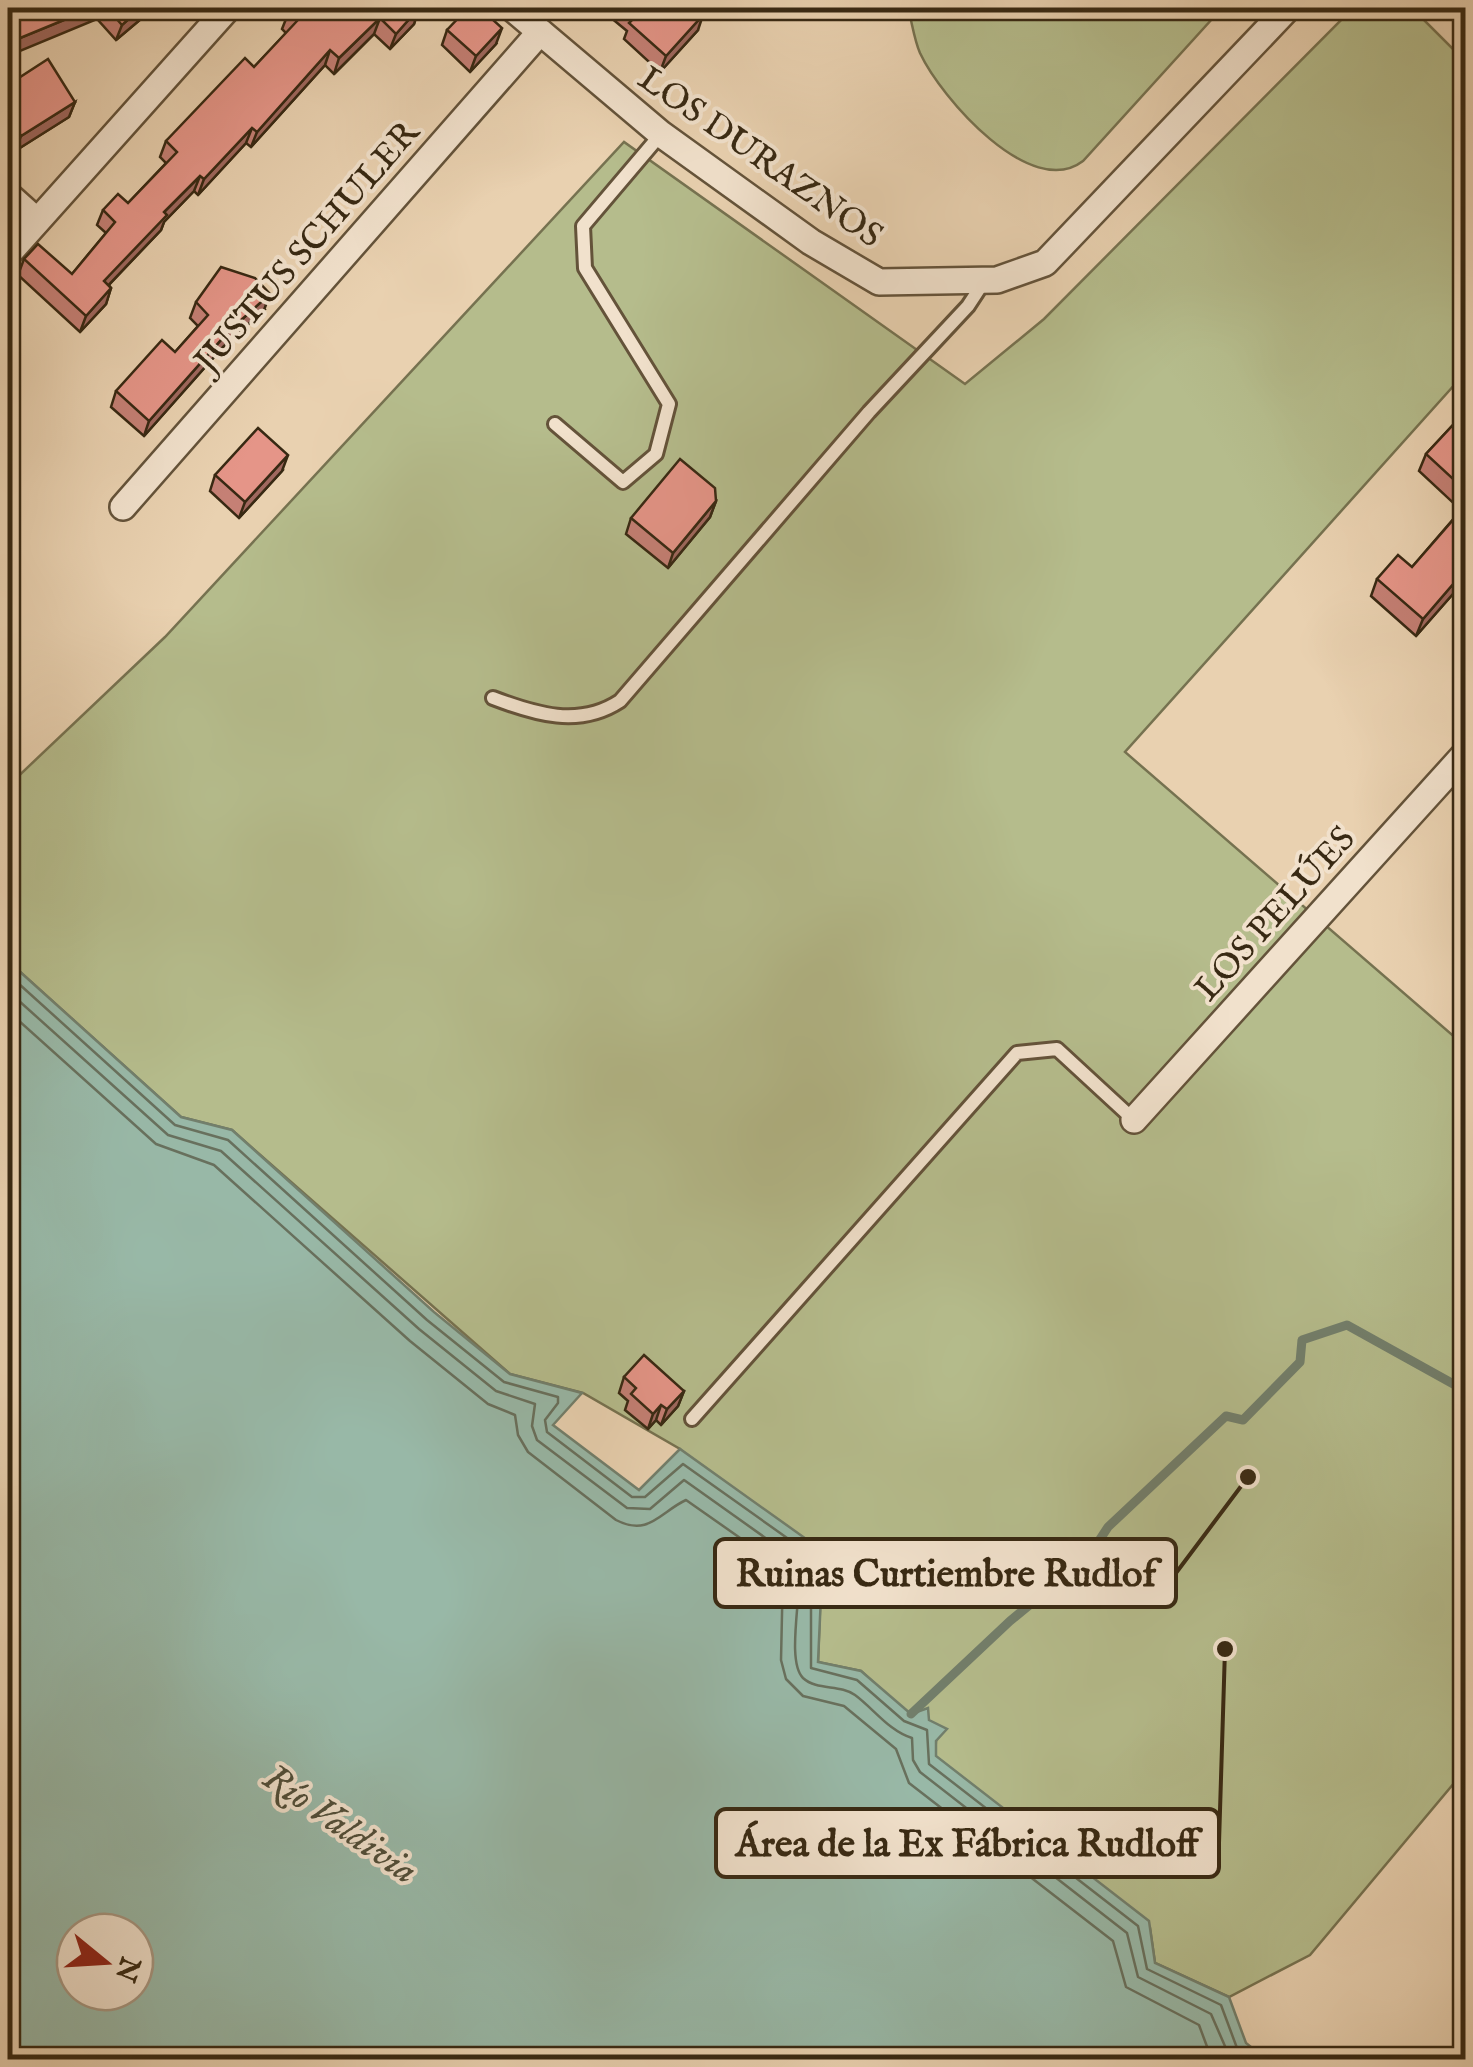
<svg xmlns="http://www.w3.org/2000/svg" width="1473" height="2067" font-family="'IM FELL English',serif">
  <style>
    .green { fill: #b5bc8c; stroke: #767250; stroke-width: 2.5 }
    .water { fill: #98b8a7; stroke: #727f6c; stroke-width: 2.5; fill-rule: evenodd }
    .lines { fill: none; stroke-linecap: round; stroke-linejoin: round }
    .shore { stroke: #68705d; stroke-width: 2.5 }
    .stream { stroke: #727f6c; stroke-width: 9 }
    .service-casing { stroke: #64533a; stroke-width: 18 }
    .minor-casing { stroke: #64533a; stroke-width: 30 }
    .service { stroke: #f1e1cc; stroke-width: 12 }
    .minor { stroke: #f1e1cc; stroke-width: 25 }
    .wall { fill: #c58075; stroke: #382913; stroke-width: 2.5 }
    .shaded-wall { fill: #a0685f; stroke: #382913; stroke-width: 2.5 }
    .building { fill: #e59588; stroke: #382913; stroke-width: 2.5 }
    .labels { text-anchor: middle; stroke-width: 8; stroke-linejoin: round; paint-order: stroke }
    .street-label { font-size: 35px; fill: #382913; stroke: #f1e1cc }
    .water-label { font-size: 38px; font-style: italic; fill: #504d38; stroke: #f1e1cc }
    .leader { fill: none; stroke: #382913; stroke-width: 4 }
    .callout-dot { fill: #382913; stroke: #f1e1cc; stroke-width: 4 }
    .callout { fill: #f1e1cc; stroke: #382913; stroke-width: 4 }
    .callout-label { font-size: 38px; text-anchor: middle; font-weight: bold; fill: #382913 }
  </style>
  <rect width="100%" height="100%" fill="#e9d1b0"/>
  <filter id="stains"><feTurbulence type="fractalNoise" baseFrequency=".002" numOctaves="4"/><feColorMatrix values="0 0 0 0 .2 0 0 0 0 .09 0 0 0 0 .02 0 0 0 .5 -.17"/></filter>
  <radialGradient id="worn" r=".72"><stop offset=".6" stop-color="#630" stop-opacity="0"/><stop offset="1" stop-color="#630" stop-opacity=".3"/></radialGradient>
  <g class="green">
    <path d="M 908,8 L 1222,8 L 1083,161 C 1031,201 941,98 920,53 C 914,39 912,22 908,8 Z"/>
    <path d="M 1353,8 L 1412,8 L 1465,61 L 1465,373 L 1125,752 L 1465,1046 L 1465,1770 L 1310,1955 L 1229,1997 L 1155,1963 L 1150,1928 L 1106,1889 L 935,1756 L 936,1741 L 861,1671 L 818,1662 L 820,1610 L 680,1449 L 583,1393 L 510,1374 L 232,1130 L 181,1117 L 8,961 L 8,786 L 165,637 L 624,142 L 965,384 L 1044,319 Z"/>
  </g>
  <path class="water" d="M 8,961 L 181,1117 L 232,1130 L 434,1312 L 510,1374 L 582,1393 L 553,1425 L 639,1490 L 680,1449 L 823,1551 L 818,1662 L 861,1671 L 911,1714 L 928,1708 L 929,1720 L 947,1729 L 936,1741 L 936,1756 L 1149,1921 L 1155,1963 L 1229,1997 L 1246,2043 L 1266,2059 L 8,2059 ZM 75,1932 L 135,1932 L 135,1992 L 75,1992 Z"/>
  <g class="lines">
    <g class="shore">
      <path d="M 8,974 L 175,1125 L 228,1140 L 427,1320 L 504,1382 L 558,1397 L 558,1403 L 545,1420 L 547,1432 L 632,1497 L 645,1497 L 683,1464 L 811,1555 L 811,1668 L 857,1680 L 904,1721 L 927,1730 L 929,1764 L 1138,1926 L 1147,1969 L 1221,2005 L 1237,2048 L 1250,2060"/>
      <path d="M 8,991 L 168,1135 L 221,1151 L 419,1329 L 496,1391 L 535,1404 L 532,1426 L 537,1440 L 627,1508 L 650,1509 L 684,1480 L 798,1561 C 804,1587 785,1660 803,1678 C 817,1691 840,1684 855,1695 C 874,1709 889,1731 912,1738 L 913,1760 L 920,1772 L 1127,1933 L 1138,1977 L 1211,2014 L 1231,2060"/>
      <path d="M 8,1011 L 156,1144 L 214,1165 L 410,1341 L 488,1404 L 515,1415 L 518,1435 L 528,1452 L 616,1520 C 649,1537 660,1512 686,1500 L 783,1568 L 781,1660 L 786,1679 L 803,1696 L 844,1706 L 896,1749 L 909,1783 L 1113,1941 L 1126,1987 L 1199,2025 L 1212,2060"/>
    </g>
    <path class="stream" d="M 911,1714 L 1010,1621 L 1089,1556 L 1108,1527 L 1226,1416 L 1243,1420 L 1300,1362 L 1302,1340 L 1347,1325 L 1466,1391"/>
    <g class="service-casing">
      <g id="service">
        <path d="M 555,424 L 623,482 L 656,454 L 669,404 L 585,268 L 583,226 L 661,134"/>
        <path d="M 493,698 C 535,714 579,728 620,701 L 869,412 L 968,306 L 985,280"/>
        <path d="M 692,1419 L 1017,1053 L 1057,1049 L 1134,1120"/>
      </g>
    </g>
    <g class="minor-casing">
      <g id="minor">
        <path d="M 512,8 L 661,134 L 811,242 L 879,282 L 997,280 L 1045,263 L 1288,8"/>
        <path d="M 8,195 L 37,221"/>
        <path d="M 8,254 L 228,8"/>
        <path d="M 123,507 L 540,32"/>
        <path d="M 1134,1120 L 1466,753"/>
      </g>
    </g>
    <use href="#service" class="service"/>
    <use href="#minor" class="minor"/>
  </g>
  <g class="wall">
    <path d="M 8,8 L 154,8 L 116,40 L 97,19 Z"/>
    <path d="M 419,8 L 414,24 L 390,49 L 374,34 L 334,74 L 325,65 L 251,147 L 246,143 L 198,195 L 194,191 L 164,222 L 161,230 L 109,285 L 111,288 L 106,304 L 80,332 L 18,275 L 24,259 L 72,274 L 106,233 L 97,225 L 103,210 L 128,203 L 166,163 L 160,157 L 166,141 L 254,67 L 286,33 L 282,29 L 288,14 Z"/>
    <path d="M 599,8 L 696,8 L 698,30 L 660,72 L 624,39 L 627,31 Z"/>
    <path d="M 447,30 L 496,44 L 470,72 L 442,45 Z"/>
    <path d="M 8,85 L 75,102 L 69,117 L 15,151 L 8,139 Z"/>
    <path d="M 196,302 L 264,310 L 223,347 L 144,436 L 111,407 L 116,391 L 175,352 L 198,326 L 190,318 Z"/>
    <path d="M 1466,411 L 1466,579 L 1416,636 L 1371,596 L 1377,579 L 1412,567 L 1461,510 L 1419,471 L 1426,454 Z"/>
    <path d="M 282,471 L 239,518 L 210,491 L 215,475 Z"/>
    <path d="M 716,501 L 710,517 L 668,568 L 626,534 L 631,518 Z"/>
    <path d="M 624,1377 L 684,1391 L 678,1406 L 661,1425 L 656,1420 L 648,1429 L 625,1410 L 628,1401 L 619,1393 Z"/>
  </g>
  <g class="shaded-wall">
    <path d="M 93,8 L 102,8 L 97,19 L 8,56 L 8,43 Z"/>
    <path d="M 141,8 L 154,8 L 116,40 L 122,25 Z"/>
    <path d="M 419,8 L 414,24 L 390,49 L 396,34 Z"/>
    <path d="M 703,15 L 698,30 L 660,72 L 666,56 Z"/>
    <path d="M 380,18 L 374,34 L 334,74 L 339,58 Z"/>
    <path d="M 502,28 L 496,44 L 470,72 L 476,56 Z"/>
    <path d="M 330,50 L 325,65 L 251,147 L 257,132 Z"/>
    <path d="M 75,102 L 69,117 L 15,151 L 21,136 Z"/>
    <path d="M 252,128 L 246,143 L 198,195 L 204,179 Z"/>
    <path d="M 200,176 L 194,191 L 164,222 L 161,230 L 98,296 L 104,281 L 164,212 Z"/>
    <path d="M 111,288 L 106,304 L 80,332 L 86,316 Z"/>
    <path d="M 270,294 L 264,310 L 223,347 L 144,436 L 149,421 L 229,331 Z"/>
    <path d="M 288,455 L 282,471 L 239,518 L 245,502 Z"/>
    <path d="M 716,501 L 710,517 L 668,568 L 673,553 Z"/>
    <path d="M 1466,569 L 1466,579 L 1416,636 L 1423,619 Z"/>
    <path d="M 684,1391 L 678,1406 L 661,1425 L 667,1409 Z"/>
    <path d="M 661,1405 L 656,1420 L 648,1429 L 653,1414 Z"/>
  </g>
  <g class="building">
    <path d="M 8,8 L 93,8 L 8,43 Z"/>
    <path d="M 107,8 L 141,8 L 122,25 Z"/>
    <path d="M 295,8 L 419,8 L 396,34 L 380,18 L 339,58 L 330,50 L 257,132 L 252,128 L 204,179 L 200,176 L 164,212 L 167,215 L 104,281 L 111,288 L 86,316 L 24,259 L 38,244 L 72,274 L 115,222 L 103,210 L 118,194 L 128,203 L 177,152 L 166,141 L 245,58 L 254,67 L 297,21 L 288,14 Z"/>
    <path d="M 468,8 L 480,8 L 502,28 L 476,56 L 447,30 Z"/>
    <path d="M 624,8 L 696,8 L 703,15 L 666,56 L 629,23 L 635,17 Z"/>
    <path d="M 48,59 L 75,102 L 21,136 L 8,114 L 19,104 L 8,85 Z"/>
    <path d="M 221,267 L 255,278 L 270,294 L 229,331 L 149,421 L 116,391 L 162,340 L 175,352 L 208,315 L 196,302 Z"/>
    <path d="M 1466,411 L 1466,491 L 1426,454 Z"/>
    <path d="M 258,428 L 288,455 L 245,502 L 215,475 Z"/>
    <path d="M 680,459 L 715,488 L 716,501 L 673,553 L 631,518 Z"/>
    <path d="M 1466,505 L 1466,569 L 1423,619 L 1377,579 L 1398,555 L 1412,567 Z"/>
    <path d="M 644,1355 L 684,1391 L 667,1409 L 661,1405 L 653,1414 L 631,1394 L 636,1388 L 624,1377 Z"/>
  </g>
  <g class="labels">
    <g class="street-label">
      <text transform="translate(761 156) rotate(35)" y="12">LOS DURAZNOS</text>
      <text transform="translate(306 246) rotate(-49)" y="12">JUSTUS SCHULER</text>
      <text transform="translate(1274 913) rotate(-48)" y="12">LOS PELÚES</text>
    </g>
    <g class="water-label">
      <text transform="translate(341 1823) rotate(35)" y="13">Río Valdivia</text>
    </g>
  </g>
  <path class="leader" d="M1248 1477L1176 1573M1225 1649L1219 1843"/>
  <g class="callout-dot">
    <circle cx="1248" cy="1477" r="10"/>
    <circle cx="1225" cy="1649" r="10"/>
  </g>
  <g class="callout">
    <rect x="715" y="1539" width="461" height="68" rx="10"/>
    <rect x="716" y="1809" width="503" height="68" rx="10"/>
  </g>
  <g class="callout-label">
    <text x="946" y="1586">Ruinas Curtiembre Rudlof</text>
    <text x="967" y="1856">Área de la Ex Fábrica Rudloff</text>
  </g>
  <rect width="1473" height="2067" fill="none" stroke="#e9d1b0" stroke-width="40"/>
  <rect x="10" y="10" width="1453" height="2047" fill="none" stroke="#382913" stroke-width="5"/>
  <rect x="20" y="20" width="1433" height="2027" fill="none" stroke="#382913" stroke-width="2.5"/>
  <g transform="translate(105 1962) rotate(108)"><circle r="48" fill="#f1e1cc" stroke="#a79782" stroke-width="2.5"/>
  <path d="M0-8L18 38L0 25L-18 38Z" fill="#8f2418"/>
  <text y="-15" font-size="28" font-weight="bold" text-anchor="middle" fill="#382913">N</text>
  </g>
  <rect width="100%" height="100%" filter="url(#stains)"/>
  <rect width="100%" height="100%" fill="url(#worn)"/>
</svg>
